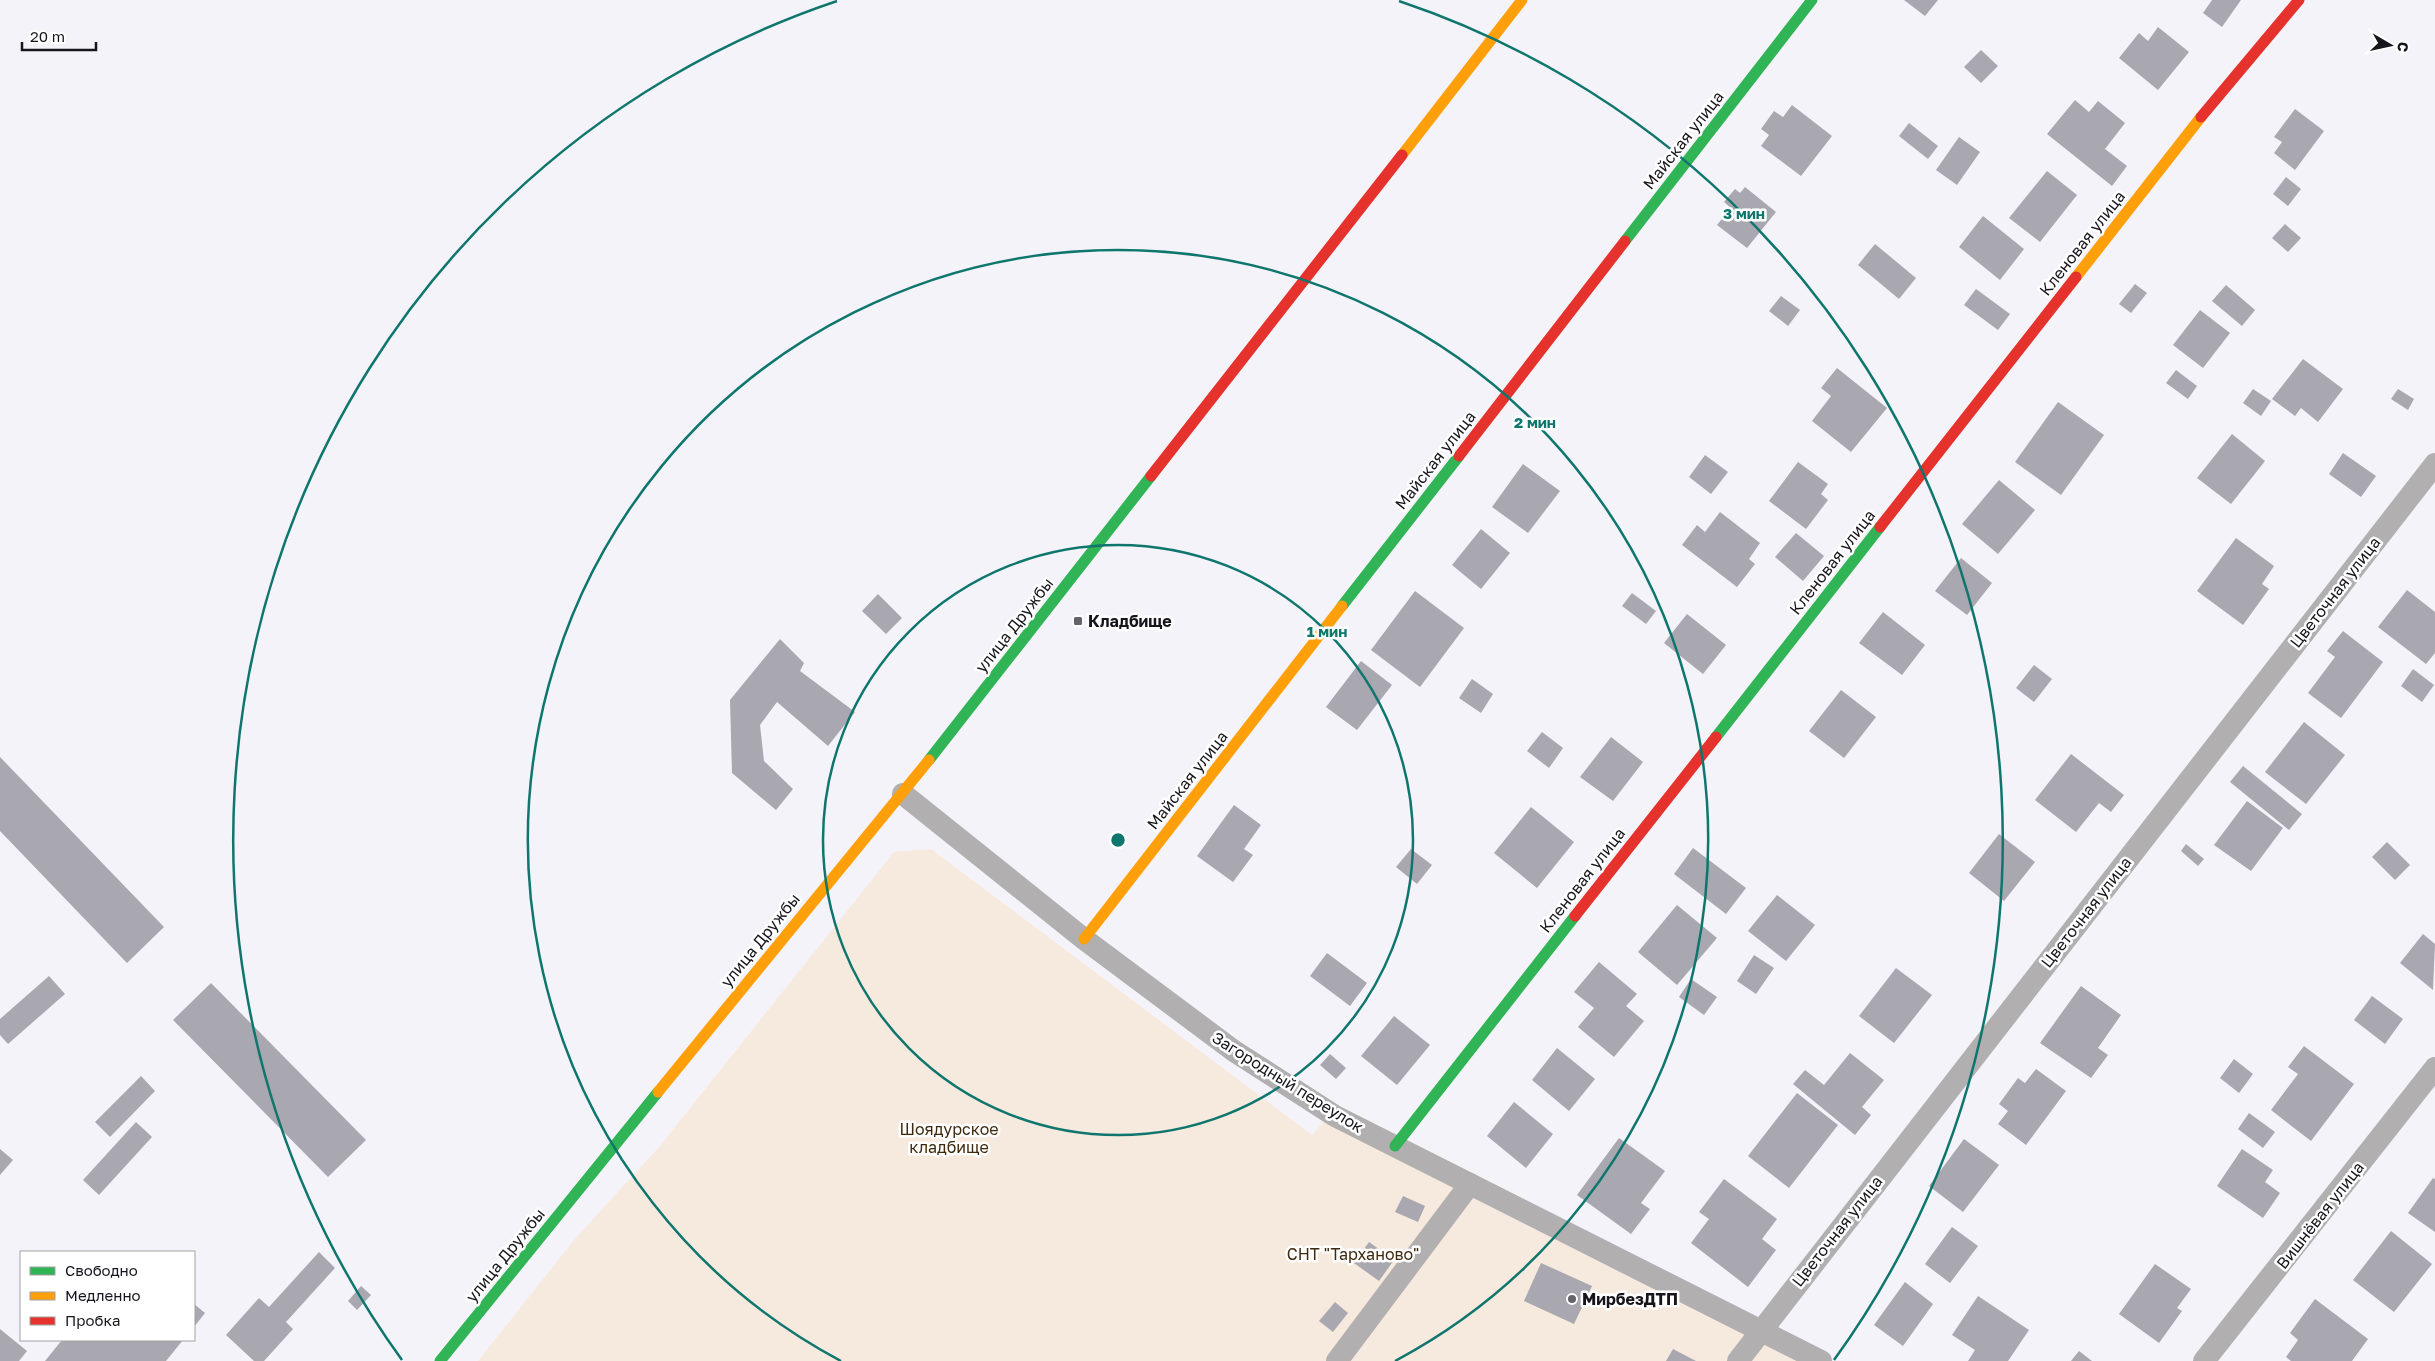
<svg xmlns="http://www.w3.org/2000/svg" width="2435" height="1361" font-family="'Golos Text',sans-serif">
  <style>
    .green { fill: #f6e9dd }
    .building { fill: #a9a7b0 }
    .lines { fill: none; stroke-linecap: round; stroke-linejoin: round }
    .street { stroke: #b1afaf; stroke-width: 22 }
    .fast { stroke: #30b455; stroke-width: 11 }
    .slow { stroke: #ff9f0a; stroke-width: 11 }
    .jam { stroke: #e5322d; stroke-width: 11 }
    .ring { fill: none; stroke: #0f766e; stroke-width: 2.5 }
    .poi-dot { fill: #646369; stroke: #fff; stroke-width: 2 }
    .labels { text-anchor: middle; stroke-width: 5; stroke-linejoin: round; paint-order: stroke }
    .street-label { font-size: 16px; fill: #17151b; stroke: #fff }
    .poi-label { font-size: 16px; font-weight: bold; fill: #17151b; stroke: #fff; text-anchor: start }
    .park-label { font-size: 16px; fill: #3e290e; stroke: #fff }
    .centre { fill: #0f766e; stroke: #fff; stroke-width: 2.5 }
    .ring-label { font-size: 15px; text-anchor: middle; font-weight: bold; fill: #0f766e; stroke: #fff; stroke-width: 5; stroke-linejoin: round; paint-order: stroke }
  </style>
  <rect width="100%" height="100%" fill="#f4f3fa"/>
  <path class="green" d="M 931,849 L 1312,1135 L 1325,1120 L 1810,1361 L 478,1361 L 574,1240 L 660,1146 L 894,852 Z"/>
  <g class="building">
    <path d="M 1904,0 L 1938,0 L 1925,16 Z"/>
    <path d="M 2212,0 L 2241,0 L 2222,27 L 2203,13 Z"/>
    <path d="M 2158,27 L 2189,52 L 2158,90 L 2119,58 L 2139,33 L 2148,41 Z"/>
    <path d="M 1981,50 L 1998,66 L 1981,83 L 1964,67 Z"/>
    <path d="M 2075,100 L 2089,112 L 2098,101 L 2125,123 L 2105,149 L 2127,166 L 2112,186 L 2047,134 Z"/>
    <path d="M 1792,105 L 1832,136 L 1801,176 L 1761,146 L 1769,135 L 1761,129 L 1774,111 L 1783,117 Z"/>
    <path d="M 2295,109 L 2324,131 L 2295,170 L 2274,153 L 2282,142 L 2274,137 Z"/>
    <path d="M 1909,123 L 1938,146 L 1928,159 L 1899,136 Z"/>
    <path d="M 1959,137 L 1980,152 L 1957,185 L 1936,170 Z"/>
    <path d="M 2047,171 L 2077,195 L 2040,242 L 2009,218 Z"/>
    <path d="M 2286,177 L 2301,189 L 2288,206 L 2273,194 Z"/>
    <path d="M 1745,187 L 1776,212 L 1747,248 L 1717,225 L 1731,208 L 1724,202 L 1735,189 L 1740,193 Z"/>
    <path d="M 1983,216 L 2024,249 L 2000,280 L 1959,247 Z"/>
    <path d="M 2285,224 L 2301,238 L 2288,252 L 2272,238 Z"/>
    <path d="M 1875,244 L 1916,278 L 1899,299 L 1858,265 Z"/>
    <path d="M 2135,284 L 2147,293 L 2131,313 L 2119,304 Z"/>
    <path d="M 2226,285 L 2255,310 L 2242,326 L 2212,301 Z"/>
    <path d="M 1976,289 L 2010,314 L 1998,330 L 1964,305 Z"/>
    <path d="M 1781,296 L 1800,310 L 1788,326 L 1769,311 Z"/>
    <path d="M 2200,310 L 2230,333 L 2203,368 L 2173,345 Z"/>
    <path d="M 2303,359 L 2343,389 L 2318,422 L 2301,408 L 2295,416 L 2272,399 Z"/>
    <path d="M 1837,368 L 1887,408 L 1851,452 L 1812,421 L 1831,396 L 1821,388 Z"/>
    <path d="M 2176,370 L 2197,386 L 2188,399 L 2166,383 Z"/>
    <path d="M 2253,389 L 2271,401 L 2261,416 L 2243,403 Z"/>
    <path d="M 2398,389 L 2414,399 L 2408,410 L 2391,399 Z"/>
    <path d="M 2058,402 L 2104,435 L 2061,495 L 2015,462 Z"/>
    <path d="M 2232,434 L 2265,461 L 2231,504 L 2197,478 Z"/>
    <path d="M 2343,453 L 2376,476 L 2361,497 L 2329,474 Z"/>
    <path d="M 1705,455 L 1728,472 L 1711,494 L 1689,477 Z"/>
    <path d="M 1798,462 L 1828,484 L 1821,494 L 1828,500 L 1806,529 L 1769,501 Z"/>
    <path d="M 1523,464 L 1560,491 L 1528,533 L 1492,507 Z"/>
    <path d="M 1999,480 L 2035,510 L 1998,554 L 1962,524 Z"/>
    <path d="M 1720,512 L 1760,543 L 1749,559 L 1755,564 L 1737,587 L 1682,545 L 1697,525 L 1705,532 Z"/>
    <path d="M 1481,529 L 1510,553 L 1481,589 L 1452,565 Z"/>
    <path d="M 1796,533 L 1824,556 L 1803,581 L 1775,557 Z"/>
    <path d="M 2236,538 L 2274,566 L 2262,584 L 2269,589 L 2243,625 L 2197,591 Z"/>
    <path d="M 1961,558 L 1992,583 L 1967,615 L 1935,591 Z"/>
    <path d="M 2407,590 L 2435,612 L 2435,653 L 2426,664 L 2378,627 Z"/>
    <path d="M 1415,591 L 1464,628 L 1420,687 L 1371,650 Z"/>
    <path d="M 1632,593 L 1656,611 L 1646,624 L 1622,606 Z"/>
    <path d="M 878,594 L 902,618 L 886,634 L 862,611 Z"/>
    <path d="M 1883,612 L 1925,645 L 1902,675 L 1859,643 Z"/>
    <path d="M 1687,614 L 1726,645 L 1703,674 L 1664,643 Z"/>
    <path d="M 2343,631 L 2383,662 L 2341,718 L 2308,693 L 2335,657 L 2327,651 Z"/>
    <path d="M 780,639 L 804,663 L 800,671 L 855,712 L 828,746 L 777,702 L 760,725 L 764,761 L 793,789 L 776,810 L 732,773 L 730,700 Z"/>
    <path d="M 1361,661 L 1392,685 L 1357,730 L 1326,707 Z"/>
    <path d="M 2034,665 L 2052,679 L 2034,702 L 2016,688 Z"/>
    <path d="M 2413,669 L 2434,685 L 2422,702 L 2401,686 Z"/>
    <path d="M 1472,679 L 1493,694 L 1481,713 L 1459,698 Z"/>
    <path d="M 1841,690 L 1876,717 L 1844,758 L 1809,731 Z"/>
    <path d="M 2304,722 L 2345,755 L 2306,804 L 2265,772 Z"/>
    <path d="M 1542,732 L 1563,748 L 1549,768 L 1527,751 Z"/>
    <path d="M 1611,737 L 1643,762 L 1613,801 L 1580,777 Z"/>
    <path d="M 2071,754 L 2124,795 L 2111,812 L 2099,803 L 2076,832 L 2035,800 Z"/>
    <path d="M 0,757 L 164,927 L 127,963 L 0,831 Z"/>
    <path d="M 2243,766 L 2302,814 L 2289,830 L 2230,782 Z"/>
    <path d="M 2247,801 L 2283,828 L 2251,871 L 2214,845 Z"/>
    <path d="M 1234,805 L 1261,825 L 1244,849 L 1253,855 L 1233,882 L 1197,856 Z"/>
    <path d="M 1531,807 L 1574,842 L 1537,888 L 1494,853 Z"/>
    <path d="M 1999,834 L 2035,862 L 2004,901 L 1969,873 Z"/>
    <path d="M 2387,842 L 2410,865 L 2395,880 L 2372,857 Z"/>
    <path d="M 2186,844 L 2204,859 L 2198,866 L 2181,851 Z"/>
    <path d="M 1693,848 L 1746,888 L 1726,914 L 1674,874 Z"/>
    <path d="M 1411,849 L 1432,865 L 1417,884 L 1396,867 Z"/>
    <path d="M 1777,895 L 1815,925 L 1786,961 L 1748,931 Z"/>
    <path d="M 1677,905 L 1717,938 L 1677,985 L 1638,952 Z"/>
    <path d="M 2423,934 L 2435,944 L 2433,990 L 2400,963 Z"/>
    <path d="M 1327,953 L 1367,983 L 1350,1006 L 1310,976 Z"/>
    <path d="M 1754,955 L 1774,968 L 1756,994 L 1737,981 Z"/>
    <path d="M 1599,962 L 1637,994 L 1626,1006 L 1644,1021 L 1614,1057 L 1578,1027 L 1594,1008 L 1574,992 Z"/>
    <path d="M 1896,968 L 1932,995 L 1894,1043 L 1859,1016 Z"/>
    <path d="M 49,976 L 65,994 L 8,1044 L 0,1035 L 0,1019 Z"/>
    <path d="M 1691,979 L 1717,997 L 1704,1015 L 1679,997 Z"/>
    <path d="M 211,983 L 366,1140 L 328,1177 L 173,1020 Z"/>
    <path d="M 2081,986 L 2121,1015 L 2098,1048 L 2108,1055 L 2091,1078 L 2040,1043 Z"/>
    <path d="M 2372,996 L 2403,1019 L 2385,1044 L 2354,1020 Z"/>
    <path d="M 1394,1016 L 1430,1045 L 1397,1085 L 1361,1056 Z"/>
    <path d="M 2304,1046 L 2354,1084 L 2311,1141 L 2271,1110 L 2298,1074 L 2288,1067 Z"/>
    <path d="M 1557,1048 L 1595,1079 L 1569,1111 L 1532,1080 Z"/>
    <path d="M 1850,1053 L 1884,1080 L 1862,1107 L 1871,1115 L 1855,1135 L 1793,1084 L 1805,1070 L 1824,1085 Z"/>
    <path d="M 1330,1054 L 1346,1068 L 1336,1079 L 1320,1065 Z"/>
    <path d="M 2234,1059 L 2253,1074 L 2239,1093 L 2220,1078 Z"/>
    <path d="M 2036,1069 L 2066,1091 L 2026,1145 L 1998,1124 L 2008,1111 L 1999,1104 L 2018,1078 L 2025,1083 Z"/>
    <path d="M 141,1076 L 155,1091 L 110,1137 L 95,1122 Z"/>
    <path d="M 1797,1093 L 1838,1125 L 1789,1188 L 1748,1156 Z"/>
    <path d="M 1514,1102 L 1553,1134 L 1526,1168 L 1487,1136 Z"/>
    <path d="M 2249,1113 L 2275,1132 L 2263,1148 L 2238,1129 Z"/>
    <path d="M 136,1122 L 152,1137 L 99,1195 L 83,1180 Z"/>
    <path d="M 1619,1138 L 1665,1171 L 1641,1203 L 1650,1209 L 1631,1234 L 1577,1195 Z"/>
    <path d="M 1964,1139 L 1999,1165 L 1963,1212 L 1929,1186 Z"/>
    <path d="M 0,1149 L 13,1160 L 0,1175 Z"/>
    <path d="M 2242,1149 L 2273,1170 L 2265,1182 L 2280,1193 L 2263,1218 L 2217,1186 Z"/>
    <path d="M 2433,1178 L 2435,1179 L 2435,1232 L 2408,1213 Z"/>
    <path d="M 1724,1179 L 1777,1219 L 1762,1239 L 1776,1250 L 1748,1287 L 1691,1243 L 1709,1219 L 1699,1212 Z"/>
    <path d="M 1403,1196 L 1425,1206 L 1418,1222 L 1395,1212 Z"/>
    <path d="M 1952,1227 L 1978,1246 L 1950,1283 L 1925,1264 Z"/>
    <path d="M 2391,1231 L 2432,1264 L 2394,1312 L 2353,1280 Z"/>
    <path d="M 1369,1242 L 1394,1260 L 1379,1281 L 1354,1263 Z"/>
    <path d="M 319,1252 L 335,1268 L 286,1322 L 293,1329 L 264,1361 L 254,1361 L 226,1335 L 259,1298 L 269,1307 Z"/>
    <path d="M 1541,1263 L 1592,1286 L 1574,1324 L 1524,1301 Z"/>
    <path d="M 2155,1264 L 2191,1289 L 2177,1308 L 2182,1311 L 2159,1343 L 2119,1314 Z"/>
    <path d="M 1905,1282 L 1933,1304 L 1903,1346 L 1874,1325 Z"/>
    <path d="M 361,1286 L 371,1295 L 357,1310 L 348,1301 Z"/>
    <path d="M 1978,1296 L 2029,1330 L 2008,1361 L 1968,1361 L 1975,1350 L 1952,1335 Z"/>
    <path d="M 2315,1299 L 2368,1339 L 2352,1361 L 2291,1361 L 2286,1357 L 2298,1340 L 2290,1333 Z"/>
    <path d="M 1335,1302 L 1348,1313 L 1333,1332 L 1319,1321 Z"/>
    <path d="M 194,1304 L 205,1313 L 194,1327 Z"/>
    <path d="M 0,1329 L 27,1351 L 19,1361 L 0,1361 Z"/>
    <path d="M 62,1340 L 183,1340 L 166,1361 L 45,1361 Z"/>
    <path d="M 1673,1349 L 1696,1361 L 1666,1361 Z"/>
    <path d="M 2079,1351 L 2092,1361 L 2071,1361 Z"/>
  </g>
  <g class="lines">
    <g class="street">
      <path d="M 903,794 L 1084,939 L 1234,1051 L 1335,1116 L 1821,1361"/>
      <path d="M 1337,1361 L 1470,1184"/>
      <path d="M 1738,1361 L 2435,464"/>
      <path d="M 2204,1361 L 2435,1068"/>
    </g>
    <g class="fast">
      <path d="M 1625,241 L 1812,0"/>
      <path d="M 1342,606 L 1459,456"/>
      <path d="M 1716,737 L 1880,527"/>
      <path d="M 929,760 L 1151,476"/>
      <path d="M 1395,1146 L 1575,916"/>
      <path d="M 440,1361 L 658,1092"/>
    </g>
    <g class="slow">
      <path d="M 1402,155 L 1522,0"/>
      <path d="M 2076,277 L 2201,117"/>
      <path d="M 1084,939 L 1342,606"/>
      <path d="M 658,1092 L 929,760"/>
    </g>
    <g class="jam">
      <path d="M 2201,117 L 2299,0"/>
      <path d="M 1459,456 L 1625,241"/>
      <path d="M 1151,476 L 1402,155"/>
      <path d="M 1880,527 L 2076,277"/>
      <path d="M 1575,916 L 1716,737"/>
    </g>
  </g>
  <g class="ring">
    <circle cx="1118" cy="840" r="295"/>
    <path d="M841 1361A590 590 0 1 1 1395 1361"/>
    <path d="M402 1360A885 885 0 0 1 837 1M1399 1A885 885 0 0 1 1834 1360"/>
  </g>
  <g class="poi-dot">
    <rect x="1073" y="616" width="10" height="10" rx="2.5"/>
    <circle cx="1572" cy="1299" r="5"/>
  </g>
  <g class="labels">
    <g class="street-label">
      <text transform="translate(1683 140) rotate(-52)" y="6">Майская улица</text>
      <text transform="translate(2082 243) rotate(-52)" y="6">Кленовая улица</text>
      <text transform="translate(1435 460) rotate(-52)" y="6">Майская улица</text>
      <text transform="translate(1832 562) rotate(-52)" y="6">Кленовая улица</text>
      <text transform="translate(2335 592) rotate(-52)" y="6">Цветочная улица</text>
      <text transform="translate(1014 625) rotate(-52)" y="6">улица Дружбы</text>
      <text transform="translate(1187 780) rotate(-52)" y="6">Майская улица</text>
      <text transform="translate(1582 880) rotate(-52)" y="6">Кленовая улица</text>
      <text transform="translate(2086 912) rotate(-52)" y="6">Цветочная улица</text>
      <text transform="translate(760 940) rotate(-51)" y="6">улица Дружбы</text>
      <text transform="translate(1288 1082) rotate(32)" y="6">Загородный переулок</text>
      <text transform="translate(2320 1215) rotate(-52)" y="6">Вишнёвая улица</text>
      <text transform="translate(1837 1231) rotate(-52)" y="6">Цветочная улица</text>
      <text transform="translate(505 1255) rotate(-51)" y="6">улица Дружбы</text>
    </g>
    <g class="poi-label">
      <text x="1088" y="627">Кладбище</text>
      <text x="1582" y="1305">МирбезДТП</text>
    </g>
    <g class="park-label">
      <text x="949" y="1135">Шоядурское<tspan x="949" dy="18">кладбище</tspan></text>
      <text x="1353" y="1260">СНТ "Тарханово"</text>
    </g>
  </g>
  <circle cx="1118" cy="840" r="8" class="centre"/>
  <g class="ring-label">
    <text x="1744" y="219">3 мин</text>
    <text x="1535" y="428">2 мин</text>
    <text x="1327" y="637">1 мин</text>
  </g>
  <rect x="20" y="1251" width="175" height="90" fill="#ffffff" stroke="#a2a1a4"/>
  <rect x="30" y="1267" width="25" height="8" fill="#30b455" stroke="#a2a1a4"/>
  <text x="65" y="1276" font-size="15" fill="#17151b">Свободно</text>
  <rect x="30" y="1292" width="25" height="8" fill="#ff9f0a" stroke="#a2a1a4"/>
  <text x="65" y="1301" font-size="15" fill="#17151b">Медленно</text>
  <rect x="30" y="1317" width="25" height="8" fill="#e5322d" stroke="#a2a1a4"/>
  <text x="65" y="1326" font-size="15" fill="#17151b">Пробка</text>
  <g transform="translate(2390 45) rotate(99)" stroke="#ffffff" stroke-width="4" paint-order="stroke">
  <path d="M0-4L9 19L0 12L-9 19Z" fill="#17151b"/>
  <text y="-8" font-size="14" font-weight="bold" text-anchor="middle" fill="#17151b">С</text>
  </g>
  <path d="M22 42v8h74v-8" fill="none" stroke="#17151b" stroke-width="2.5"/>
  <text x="30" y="42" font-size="15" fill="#17151b" stroke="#ffffff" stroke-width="4" paint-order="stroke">20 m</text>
</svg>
